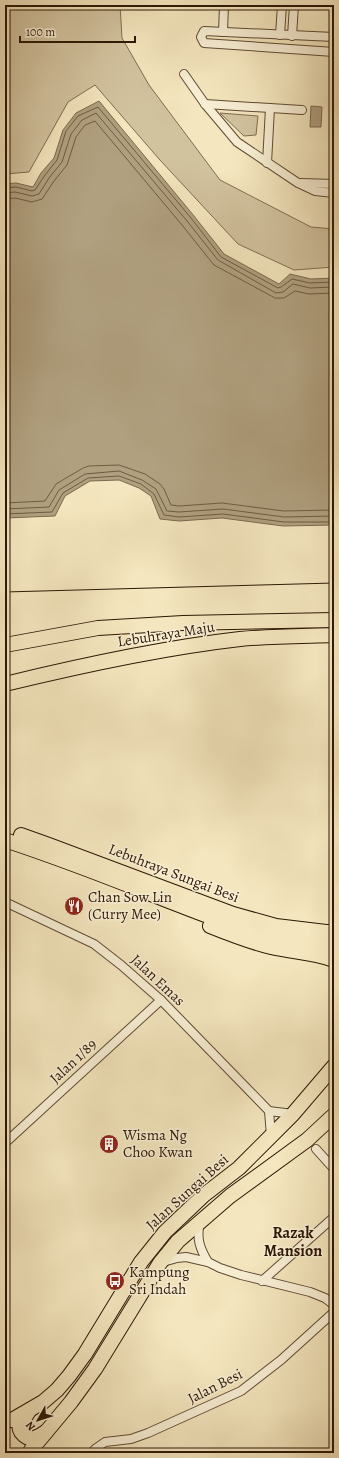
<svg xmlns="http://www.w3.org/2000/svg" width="339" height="1458" font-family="Alegreya,serif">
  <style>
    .green { fill: #d2c39f; stroke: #806d52 }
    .water { fill: #b0a07f; stroke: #7c694e }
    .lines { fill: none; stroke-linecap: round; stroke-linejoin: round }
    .shore { stroke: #6e5c42; stroke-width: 1 }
    .minor-casing { stroke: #5f4b33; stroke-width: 10 }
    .motorway-casing { stroke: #2d1705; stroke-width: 16 }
    .minor { stroke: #f8efd5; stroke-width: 8 }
    .motorway { stroke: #f4e6be; stroke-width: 14 }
    .tram { stroke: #2d1705; stroke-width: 1 }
    .labels { text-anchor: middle; stroke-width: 3; stroke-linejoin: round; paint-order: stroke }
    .street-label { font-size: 15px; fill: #2d1705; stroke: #f8efd5 }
    .poi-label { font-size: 15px; fill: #2d1705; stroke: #f8efd5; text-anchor: start }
    .neighbourhood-label { font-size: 16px; font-weight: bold; fill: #2d1705; stroke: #f8efd5 }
  </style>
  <rect width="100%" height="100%" fill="#f4e6be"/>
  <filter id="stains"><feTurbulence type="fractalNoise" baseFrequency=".005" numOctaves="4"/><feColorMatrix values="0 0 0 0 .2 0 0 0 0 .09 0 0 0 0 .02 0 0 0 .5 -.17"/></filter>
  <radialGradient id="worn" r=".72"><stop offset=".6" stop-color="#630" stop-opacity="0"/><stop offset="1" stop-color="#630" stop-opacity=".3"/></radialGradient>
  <g class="green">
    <path d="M 5,5 L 120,5 L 122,38 L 149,85 L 220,180 L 311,227 L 334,229 L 334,267 L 294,270 L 238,244 L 159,159 L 95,85 L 68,102 L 29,172 L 5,174 Z"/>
    <path d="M 220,113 L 258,116 L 256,135 L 244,136 Z"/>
  </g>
  <g class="water">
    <path d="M 99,101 L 194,216 L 224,254 L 279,284 L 290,274 L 311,279 L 334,278 L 334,525 L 283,526 L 222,518 L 179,521 L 160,519 L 151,496 L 139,488 L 119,480 L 90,481 L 65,496 L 55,516 L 5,518 L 5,184 L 16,183 L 33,187 L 41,173 L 54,158 L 63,130 L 76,113 Z"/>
    <path d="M 311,106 L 322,107 L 321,127 L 310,127 Z"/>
  </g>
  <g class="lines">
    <g class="shore">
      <path d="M 5,188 L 16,187 L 32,191 L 35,190 L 45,175 L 57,160 L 66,131 L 78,116 L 98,107 L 191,218 L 221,257 L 278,288 L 281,287 L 292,279 L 310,283 L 334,282"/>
      <path d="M 5,193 L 15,192 L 32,196 L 39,194 L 49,178 L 62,162 L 71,134 L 82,120 L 96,113 L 187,221 L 218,260 L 276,293 L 283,292 L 293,284 L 310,288 L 334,287"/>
      <path d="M 5,199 L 15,198 L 32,202 L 42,199 L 54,181 L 67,165 L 76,137 L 85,125 L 95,121 L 182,225 L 214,265 L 275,298 L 284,298 L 295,291 L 309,294 L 334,293"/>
      <path d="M 5,503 L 45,501 L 56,484 L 83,468 L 89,466 L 119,465 L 145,474 L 160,484 L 164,489 L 171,505 L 179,506 L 222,503 L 284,511 L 334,510"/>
      <path d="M 5,509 L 49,507 L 59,490 L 85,474 L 119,471 L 142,480 L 156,489 L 167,511 L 179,512 L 223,509 L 284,517 L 334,516"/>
      <path d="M 5,514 L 52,512 L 63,493 L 88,478 L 119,476 L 141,484 L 154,494 L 164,515 L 179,517 L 223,514 L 284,522 L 334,522"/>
    </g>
    <g class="minor-casing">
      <g id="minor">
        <path d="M 223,32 L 224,5"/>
        <path d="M 280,35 L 282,5"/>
        <path d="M 292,36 L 294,5"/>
        <path d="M 334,37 L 204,31 L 201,37 L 204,43 L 334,52"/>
        <path d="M 184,74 L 205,104 L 237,142 L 298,183 L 315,191 L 334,193"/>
        <path d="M 205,104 L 302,110"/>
        <path d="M 267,163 L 270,108"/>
        <path d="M 301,183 L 334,184"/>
        <path d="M 5,902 L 94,944 L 121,965 L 161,1000 L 269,1111 L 293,1114"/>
        <path d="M 269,1111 L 271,1136"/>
        <path d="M 5,1143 L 161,1000"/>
        <path d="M 316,1149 L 334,1169"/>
        <path d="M 200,1223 C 196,1238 200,1249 208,1262"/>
        <path d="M 163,1262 L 177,1258 L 186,1257 L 208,1262 L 220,1268 L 241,1275 L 310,1292 L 325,1298 L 334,1305"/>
        <path d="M 262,1281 L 334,1217"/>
        <path d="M 92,1453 L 95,1449 L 105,1442 L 131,1439 L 148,1433 L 241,1391 L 281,1360 L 334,1312"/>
      </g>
    </g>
    <g class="motorway-casing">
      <g id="motorway">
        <path d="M 5,645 L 98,628 L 183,623 L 334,620"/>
        <path d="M 5,684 C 83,665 161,648 240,639 C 271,636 303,636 334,635"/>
        <path d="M 21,835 L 49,845 L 233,914 L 276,926 L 326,932 L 334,932"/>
        <path d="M 5,840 C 56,857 106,876 156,896 C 213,918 272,944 334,945"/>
        <path d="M 210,926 C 230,934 250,942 271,947 C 292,952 314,952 334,960"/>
        <path d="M 29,1411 C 26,1416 22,1421 20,1425 C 18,1432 27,1440 34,1438 C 38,1437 42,1434 46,1432"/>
        <path d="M 12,1420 L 43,1402 L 57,1390 L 69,1376 L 85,1354 L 141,1262 L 165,1232 L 204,1195 L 239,1168 L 293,1114 L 334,1066"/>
        <path d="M 31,1450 L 71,1402 L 95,1369 L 160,1263 L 178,1241 L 230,1196 L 307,1140 L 334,1115"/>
      </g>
    </g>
    <use href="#minor" class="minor"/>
    <use href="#motorway" class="motorway"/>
    <path class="tram" d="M 5,592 L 334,583"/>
  </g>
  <defs>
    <g id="restaurant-disc" transform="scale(1)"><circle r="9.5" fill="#8f2418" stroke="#f8efd5"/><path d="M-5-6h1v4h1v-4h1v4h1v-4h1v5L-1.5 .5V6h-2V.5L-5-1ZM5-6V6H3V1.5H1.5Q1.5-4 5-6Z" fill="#fff"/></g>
    <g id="building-disc" transform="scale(1)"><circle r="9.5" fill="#8f2418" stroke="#f8efd5"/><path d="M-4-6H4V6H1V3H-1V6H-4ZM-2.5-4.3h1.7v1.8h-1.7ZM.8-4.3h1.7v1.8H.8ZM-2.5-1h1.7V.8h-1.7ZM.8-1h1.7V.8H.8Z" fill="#fff"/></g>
    <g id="bus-disc" transform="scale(1)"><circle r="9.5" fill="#8f2418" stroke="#f8efd5"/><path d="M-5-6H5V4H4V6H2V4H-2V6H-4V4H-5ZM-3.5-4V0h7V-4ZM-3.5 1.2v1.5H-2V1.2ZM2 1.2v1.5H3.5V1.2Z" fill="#fff"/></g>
  </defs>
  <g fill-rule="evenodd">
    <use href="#restaurant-disc" x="74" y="906"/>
    <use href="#building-disc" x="109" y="1144"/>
    <use href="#bus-disc" x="115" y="1281"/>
  </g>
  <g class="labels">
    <g class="street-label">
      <text transform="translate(166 634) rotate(-9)" y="5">Lebuhraya Maju</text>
      <text transform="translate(174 873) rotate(21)" y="5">Lebuhraya Sungai Besi</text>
      <text transform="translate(158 980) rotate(43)" y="5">Jalan Emas</text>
      <text transform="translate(73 1061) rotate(-43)" y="5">Jalan 1/89</text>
      <text transform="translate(187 1192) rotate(-42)" y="5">Jalan Sungai Besi</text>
      <text transform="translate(215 1386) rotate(-27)" y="5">Jalan Besi</text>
    </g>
    <g class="poi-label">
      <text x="88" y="902">Chan Sow Lin<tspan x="88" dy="17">(Curry Mee)</tspan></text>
      <text x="123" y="1140">Wisma Ng<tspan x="123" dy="17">Choo Kwan</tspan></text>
      <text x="129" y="1277">Kampung<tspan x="129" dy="17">Sri Indah</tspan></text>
    </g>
    <g class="neighbourhood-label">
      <text x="293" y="1238">Razak<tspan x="293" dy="18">Mansion</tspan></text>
    </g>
  </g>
  <rect width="339" height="1458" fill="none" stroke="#f4e6be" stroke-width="20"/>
  <rect x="6" y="6" width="327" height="1446" fill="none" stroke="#2d1705" stroke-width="2"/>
  <rect x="10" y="10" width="319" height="1438" fill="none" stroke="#2d1705"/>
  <g transform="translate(38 1420) rotate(231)" stroke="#f8efd5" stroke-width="3" paint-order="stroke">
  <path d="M0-3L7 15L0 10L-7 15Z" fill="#2d1705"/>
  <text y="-6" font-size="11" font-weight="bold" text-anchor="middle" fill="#2d1705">N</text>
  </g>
  <path d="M20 36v6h115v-6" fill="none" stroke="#2d1705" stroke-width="2"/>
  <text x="26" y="36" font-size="12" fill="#2d1705" stroke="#f8efd5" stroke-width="3" paint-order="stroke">100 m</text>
  <rect width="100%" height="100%" filter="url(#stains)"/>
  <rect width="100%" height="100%" fill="url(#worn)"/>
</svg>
